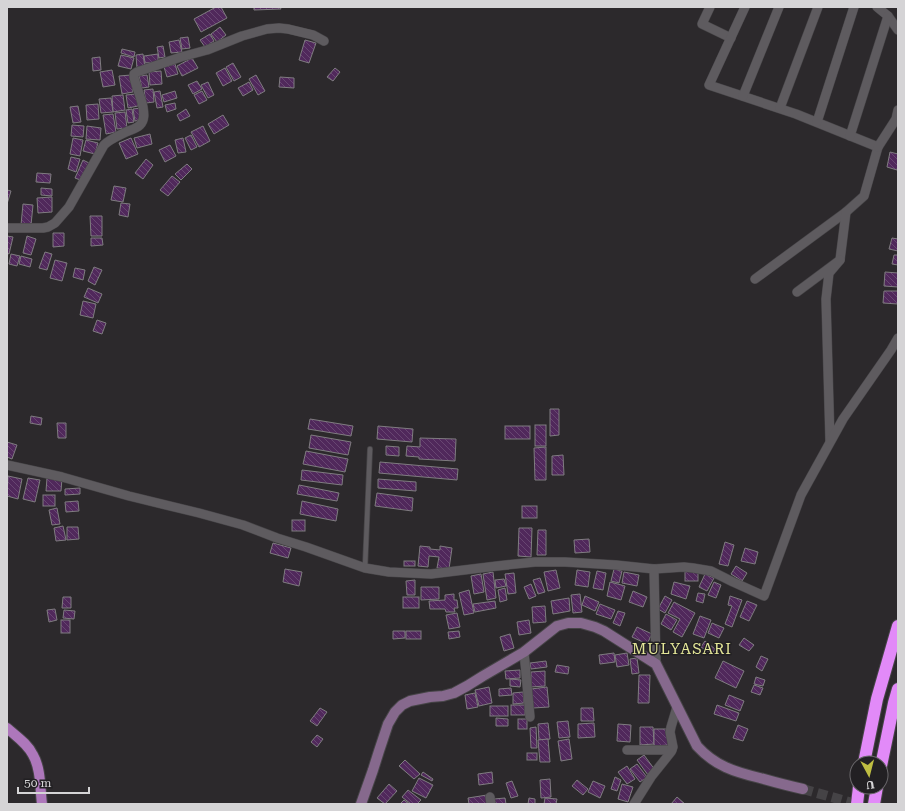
<svg xmlns="http://www.w3.org/2000/svg" width="905" height="811" font-family="'Roboto Serif',serif">
  <style>
    .building { fill: url(#building-back-hatch); stroke: #7f7c80 }
    .lines { fill: none; stroke-linecap: round; stroke-linejoin: round }
    .secondary-tunnel { stroke: #454346; stroke-width: 10; stroke-dasharray: 10 5; stroke-linecap: butt }
    .lane-casing { stroke: #464447; stroke-width: 6 }
    .street-casing { stroke: #464447; stroke-width: 10 }
    .secondary-casing { stroke: #464447; stroke-width: 12 }
    .primary-casing { stroke: #464447; stroke-width: 12 }
    .highway-casing { stroke: #464447; stroke-width: 14 }
    .lane { stroke: #5e5b5f; stroke-width: 4.5 }
    .street { stroke: #5e5b5f; stroke-width: 9 }
    .secondary { stroke: #86698d; stroke-width: 10 }
    .primary { stroke: #ad77bb; stroke-width: 10 }
    .highway { stroke: #e28af8; stroke-width: 12 }
    .labels { text-anchor: middle; stroke-width: 3; stroke-linejoin: round; paint-order: stroke }
    .quarter-label { font-size: 15px; letter-spacing: 1px; fill: #e5e798; stroke: #222023 }
  </style>
  <defs>
    <pattern id="building-back-hatch" width="6" height="6" patternUnits="userSpaceOnUse"><rect width="6" height="6" fill="#50285b"/><path d="M-1 5l2 2M0 0l6 6M5-1l2 2" fill="none" stroke="#684672"/></pattern>
  </defs>
  <rect width="100%" height="100%" fill="#2c292c"/>
  <g class="building">
    <path d="M 216,7 L 221,7 L 227,18 L 201,32 L 194,19 Z"/>
    <path d="M 254,7 L 280,7 L 281,9 L 254,10 Z"/>
    <path d="M 220,27 L 226,35 L 217,42 L 211,34 Z"/>
    <path d="M 210,34 L 214,41 L 205,47 L 200,40 Z"/>
    <path d="M 188,37 L 190,48 L 182,49 L 180,38 Z"/>
    <path d="M 179,40 L 182,52 L 171,53 L 169,42 Z"/>
    <path d="M 305,40 L 316,43 L 309,63 L 299,60 Z"/>
    <path d="M 163,46 L 165,57 L 159,58 L 157,47 Z"/>
    <path d="M 122,49 L 135,52 L 134,57 L 121,53 Z"/>
    <path d="M 143,54 L 145,68 L 137,69 L 136,55 Z"/>
    <path d="M 158,54 L 158,62 L 145,63 L 144,56 Z"/>
    <path d="M 121,55 L 134,58 L 131,69 L 118,66 Z"/>
    <path d="M 100,57 L 101,70 L 93,71 L 92,58 Z"/>
    <path d="M 192,58 L 198,68 L 182,76 L 177,66 Z"/>
    <path d="M 233,63 L 241,77 L 234,81 L 226,67 Z"/>
    <path d="M 175,64 L 178,74 L 167,77 L 164,67 Z"/>
    <path d="M 225,68 L 232,81 L 223,86 L 216,73 Z"/>
    <path d="M 335,68 L 340,72 L 333,81 L 327,77 Z"/>
    <path d="M 112,70 L 115,85 L 103,87 L 100,72 Z"/>
    <path d="M 161,71 L 162,84 L 150,85 L 149,72 Z"/>
    <path d="M 131,75 L 133,92 L 122,94 L 119,76 Z"/>
    <path d="M 147,75 L 149,87 L 142,88 L 139,76 Z"/>
    <path d="M 256,75 L 265,91 L 258,95 L 249,79 Z"/>
    <path d="M 280,77 L 294,78 L 294,88 L 279,87 Z"/>
    <path d="M 197,81 L 202,89 L 193,94 L 188,85 Z"/>
    <path d="M 208,82 L 214,95 L 208,98 L 201,85 Z"/>
    <path d="M 249,82 L 253,90 L 243,96 L 238,88 Z"/>
    <path d="M 153,89 L 154,102 L 146,103 L 144,90 Z"/>
    <path d="M 160,91 L 163,107 L 157,108 L 154,92 Z"/>
    <path d="M 175,91 L 177,98 L 164,102 L 162,95 Z"/>
    <path d="M 202,91 L 207,100 L 199,104 L 194,95 Z"/>
    <path d="M 136,94 L 138,106 L 128,108 L 126,95 Z"/>
    <path d="M 123,95 L 125,110 L 113,112 L 112,96 Z"/>
    <path d="M 111,98 L 113,112 L 101,113 L 99,99 Z"/>
    <path d="M 175,103 L 176,109 L 167,112 L 165,105 Z"/>
    <path d="M 98,104 L 99,119 L 87,120 L 86,105 Z"/>
    <path d="M 78,106 L 81,122 L 73,123 L 70,107 Z"/>
    <path d="M 141,108 L 142,120 L 135,121 L 133,109 Z"/>
    <path d="M 132,109 L 134,122 L 128,123 L 126,110 Z"/>
    <path d="M 186,109 L 190,116 L 180,121 L 177,115 Z"/>
    <path d="M 125,112 L 127,128 L 117,129 L 115,113 Z"/>
    <path d="M 113,114 L 116,132 L 106,134 L 103,115 Z"/>
    <path d="M 223,115 L 229,125 L 214,134 L 208,124 Z"/>
    <path d="M 72,125 L 84,126 L 83,137 L 71,136 Z"/>
    <path d="M 87,126 L 101,128 L 100,140 L 86,139 Z"/>
    <path d="M 203,126 L 210,141 L 199,147 L 191,132 Z"/>
    <path d="M 150,134 L 152,144 L 137,148 L 134,138 Z"/>
    <path d="M 191,135 L 197,147 L 191,150 L 185,138 Z"/>
    <path d="M 73,138 L 83,140 L 80,156 L 70,154 Z"/>
    <path d="M 131,138 L 138,154 L 126,159 L 119,143 Z"/>
    <path d="M 183,138 L 186,152 L 178,153 L 175,140 Z"/>
    <path d="M 86,140 L 98,143 L 95,154 L 83,151 Z"/>
    <path d="M 170,145 L 176,156 L 165,162 L 159,150 Z"/>
    <path d="M 890,152 L 898,154 L 898,165 L 897,170 L 887,167 Z"/>
    <path d="M 71,157 L 80,159 L 76,172 L 68,169 Z"/>
    <path d="M 146,159 L 153,165 L 143,179 L 135,173 Z"/>
    <path d="M 83,160 L 91,164 L 83,181 L 75,178 Z"/>
    <path d="M 187,164 L 192,169 L 181,180 L 175,174 Z"/>
    <path d="M 37,173 L 51,174 L 50,183 L 36,182 Z"/>
    <path d="M 172,176 L 180,182 L 168,196 L 160,190 Z"/>
    <path d="M 114,186 L 126,188 L 123,202 L 111,200 Z"/>
    <path d="M 41,188 L 52,189 L 52,196 L 41,195 Z"/>
    <path d="M 7,190 L 11,191 L 7,204 Z"/>
    <path d="M 52,197 L 52,212 L 38,213 L 37,198 Z"/>
    <path d="M 121,203 L 130,204 L 128,217 L 119,215 Z"/>
    <path d="M 23,204 L 33,205 L 31,225 L 21,225 Z"/>
    <path d="M 90,216 L 102,216 L 102,236 L 91,236 Z"/>
    <path d="M 53,233 L 64,233 L 64,246 L 53,247 Z"/>
    <path d="M 7,236 L 13,237 L 9,254 L 7,253 Z"/>
    <path d="M 27,236 L 36,239 L 31,255 L 23,253 Z"/>
    <path d="M 91,238 L 102,238 L 103,245 L 91,246 Z"/>
    <path d="M 892,238 L 898,239 L 898,251 L 889,249 Z"/>
    <path d="M 45,252 L 52,254 L 47,270 L 39,268 Z"/>
    <path d="M 11,254 L 20,256 L 17,266 L 9,264 Z"/>
    <path d="M 894,255 L 898,255 L 898,265 L 892,264 Z"/>
    <path d="M 21,256 L 32,259 L 30,267 L 19,264 Z"/>
    <path d="M 55,260 L 67,263 L 62,281 L 50,278 Z"/>
    <path d="M 94,267 L 102,270 L 95,285 L 88,281 Z"/>
    <path d="M 75,268 L 85,270 L 83,280 L 73,277 Z"/>
    <path d="M 885,272 L 898,273 L 898,287 L 884,286 Z"/>
    <path d="M 88,288 L 102,294 L 98,303 L 84,297 Z"/>
    <path d="M 884,291 L 898,291 L 898,304 L 883,303 Z"/>
    <path d="M 83,301 L 96,304 L 93,318 L 80,315 Z"/>
    <path d="M 97,320 L 106,323 L 102,334 L 93,331 Z"/>
    <path d="M 550,409 L 559,409 L 559,435 L 550,436 Z"/>
    <path d="M 31,416 L 42,418 L 41,425 L 30,423 Z"/>
    <path d="M 310,419 L 353,426 L 351,436 L 308,429 Z"/>
    <path d="M 57,423 L 66,423 L 66,438 L 58,438 Z"/>
    <rect x="535" y="425" width="11" height="21"/>
    <path d="M 378,426 L 413,429 L 412,442 L 377,439 Z"/>
    <rect x="505" y="426" width="25" height="13"/>
    <path d="M 311,435 L 351,442 L 348,455 L 309,448 Z"/>
    <path d="M 420,438 L 456,439 L 455,461 L 419,459 L 419,457 L 406,456 L 407,446 L 420,447 Z"/>
    <path d="M 7,442 L 17,445 L 12,459 L 7,457 Z"/>
    <path d="M 386,446 L 399,447 L 399,456 L 386,455 Z"/>
    <path d="M 546,447 L 546,480 L 535,480 L 534,448 Z"/>
    <path d="M 306,451 L 348,459 L 345,472 L 303,464 Z"/>
    <path d="M 563,455 L 564,475 L 552,475 L 552,456 Z"/>
    <path d="M 380,462 L 458,469 L 457,480 L 379,473 Z"/>
    <path d="M 302,470 L 343,475 L 342,485 L 301,480 Z"/>
    <path d="M 8,476 L 22,479 L 18,499 L 7,496 Z"/>
    <path d="M 28,478 L 40,480 L 35,502 L 23,499 Z"/>
    <path d="M 47,478 L 62,478 L 61,491 L 46,491 Z"/>
    <path d="M 378,479 L 416,482 L 416,491 L 378,488 Z"/>
    <path d="M 299,485 L 339,493 L 337,501 L 297,494 Z"/>
    <path d="M 80,488 L 80,494 L 65,495 L 65,489 Z"/>
    <path d="M 377,493 L 413,498 L 412,511 L 375,506 Z"/>
    <rect x="43" y="495" width="12" height="11"/>
    <path d="M 78,501 L 79,511 L 66,512 L 65,502 Z"/>
    <path d="M 302,501 L 338,509 L 336,521 L 300,514 Z"/>
    <rect x="522" y="506" width="15" height="12"/>
    <path d="M 57,508 L 60,524 L 52,525 L 49,510 Z"/>
    <rect x="292" y="520" width="13" height="11"/>
    <path d="M 63,526 L 66,540 L 56,541 L 54,528 Z"/>
    <path d="M 67,527 L 78,527 L 79,539 L 67,540 Z"/>
    <path d="M 519,528 L 532,528 L 531,557 L 518,556 Z"/>
    <path d="M 538,530 L 546,530 L 546,555 L 537,555 Z"/>
    <path d="M 589,539 L 590,552 L 575,553 L 574,540 Z"/>
    <path d="M 725,542 L 734,545 L 728,566 L 719,564 Z"/>
    <path d="M 273,543 L 291,548 L 288,558 L 270,553 Z"/>
    <path d="M 420,546 L 430,547 L 430,549 L 440,550 L 440,546 L 452,548 L 449,569 L 437,568 L 439,557 L 429,556 L 428,567 L 418,566 Z"/>
    <path d="M 745,548 L 758,552 L 755,564 L 741,561 Z"/>
    <rect x="404" y="561" width="11" height="5"/>
    <path d="M 736,566 L 747,573 L 742,581 L 731,574 Z"/>
    <path d="M 285,569 L 302,572 L 299,586 L 283,582 Z"/>
    <path d="M 614,569 L 622,571 L 619,583 L 611,581 Z"/>
    <path d="M 556,570 L 560,588 L 548,591 L 544,572 Z"/>
    <path d="M 577,570 L 590,572 L 588,587 L 575,585 Z"/>
    <rect x="685" y="570" width="13" height="11"/>
    <path d="M 597,571 L 606,573 L 603,590 L 593,588 Z"/>
    <path d="M 493,572 L 496,598 L 487,600 L 483,574 Z"/>
    <path d="M 624,572 L 639,575 L 637,586 L 622,583 Z"/>
    <path d="M 514,573 L 516,593 L 508,594 L 505,574 Z"/>
    <path d="M 481,574 L 484,592 L 474,594 L 471,576 Z"/>
    <path d="M 705,574 L 714,578 L 707,591 L 699,587 Z"/>
    <path d="M 540,578 L 545,592 L 538,594 L 533,580 Z"/>
    <path d="M 504,579 L 506,586 L 496,588 L 495,580 Z"/>
    <path d="M 415,580 L 415,595 L 407,595 L 406,581 Z"/>
    <path d="M 610,582 L 625,586 L 621,600 L 607,596 Z"/>
    <path d="M 674,582 L 690,586 L 686,599 L 671,594 Z"/>
    <path d="M 714,582 L 721,585 L 716,598 L 708,595 Z"/>
    <path d="M 531,584 L 536,596 L 529,599 L 524,587 Z"/>
    <path d="M 421,587 L 439,587 L 439,599 L 421,600 Z"/>
    <path d="M 505,588 L 507,600 L 500,602 L 498,590 Z"/>
    <path d="M 469,590 L 474,613 L 464,615 L 459,593 Z"/>
    <path d="M 633,591 L 647,597 L 643,607 L 629,602 Z"/>
    <path d="M 698,593 L 705,594 L 703,603 L 696,601 Z"/>
    <path d="M 454,594 L 454,600 L 457,600 L 458,608 L 454,608 L 455,612 L 446,612 L 445,609 L 430,609 L 429,601 L 445,600 L 445,595 Z"/>
    <path d="M 580,594 L 582,612 L 573,613 L 571,595 Z"/>
    <path d="M 585,596 L 599,602 L 595,611 L 582,605 Z"/>
    <path d="M 665,596 L 672,600 L 665,613 L 658,609 Z"/>
    <path d="M 730,596 L 742,600 L 732,627 L 725,624 L 732,606 L 728,605 Z"/>
    <path d="M 63,597 L 71,597 L 71,608 L 62,608 Z"/>
    <rect x="403" y="597" width="16" height="11"/>
    <path d="M 569,598 L 570,611 L 553,614 L 551,601 Z"/>
    <path d="M 495,601 L 496,608 L 475,612 L 473,604 Z"/>
    <path d="M 747,601 L 757,605 L 749,621 L 740,617 Z"/>
    <path d="M 674,602 L 695,613 L 682,637 L 673,632 L 680,619 L 668,613 Z"/>
    <path d="M 600,604 L 615,610 L 611,619 L 596,614 Z"/>
    <path d="M 545,606 L 546,622 L 533,623 L 532,607 Z"/>
    <path d="M 55,609 L 57,620 L 49,622 L 47,610 Z"/>
    <path d="M 64,610 L 75,611 L 74,619 L 63,618 Z"/>
    <path d="M 618,611 L 625,613 L 620,626 L 613,623 Z"/>
    <path d="M 457,613 L 460,627 L 449,629 L 446,615 Z"/>
    <path d="M 666,614 L 677,620 L 671,630 L 661,624 Z"/>
    <path d="M 700,616 L 711,620 L 704,638 L 693,634 Z"/>
    <rect x="61" y="620" width="9" height="13"/>
    <path d="M 529,620 L 531,633 L 519,635 L 517,622 Z"/>
    <path d="M 712,623 L 724,628 L 719,638 L 708,633 Z"/>
    <path d="M 637,627 L 652,634 L 647,644 L 632,637 Z"/>
    <path d="M 393,631 L 405,631 L 405,638 L 393,639 Z"/>
    <rect x="406" y="631" width="15" height="8"/>
    <path d="M 459,631 L 460,637 L 449,639 L 448,632 Z"/>
    <path d="M 510,634 L 514,648 L 504,651 L 500,637 Z"/>
    <path d="M 744,638 L 754,645 L 749,651 L 739,645 Z"/>
    <path d="M 705,641 L 715,649 L 712,654 L 701,647 Z"/>
    <path d="M 614,653 L 615,662 L 600,664 L 599,655 Z"/>
    <path d="M 627,653 L 629,665 L 617,667 L 615,655 Z"/>
    <path d="M 761,656 L 768,659 L 762,671 L 756,667 Z"/>
    <path d="M 637,658 L 639,673 L 632,674 L 630,659 Z"/>
    <path d="M 546,661 L 547,667 L 531,669 L 530,663 Z"/>
    <path d="M 723,661 L 744,671 L 736,688 L 715,678 Z"/>
    <path d="M 557,665 L 569,667 L 568,674 L 555,672 Z"/>
    <path d="M 520,670 L 520,678 L 506,679 L 505,671 Z"/>
    <path d="M 545,671 L 545,686 L 531,687 L 531,672 Z"/>
    <path d="M 639,675 L 650,675 L 649,703 L 638,703 Z"/>
    <path d="M 756,677 L 765,680 L 763,686 L 754,684 Z"/>
    <path d="M 510,679 L 521,680 L 520,687 L 510,686 Z"/>
    <path d="M 754,685 L 763,688 L 760,695 L 751,692 Z"/>
    <path d="M 489,687 L 492,703 L 479,706 L 475,690 Z"/>
    <path d="M 547,687 L 549,707 L 533,708 L 531,689 Z"/>
    <path d="M 511,688 L 512,695 L 499,696 L 499,689 Z"/>
    <path d="M 523,692 L 524,703 L 513,704 L 513,693 Z"/>
    <path d="M 475,693 L 478,707 L 467,709 L 465,695 Z"/>
    <path d="M 729,695 L 744,701 L 740,711 L 725,705 Z"/>
    <rect x="511" y="705" width="14" height="10"/>
    <path d="M 717,705 L 739,713 L 736,721 L 714,714 Z"/>
    <rect x="490" y="706" width="18" height="10"/>
    <path d="M 320,708 L 327,712 L 317,726 L 310,721 Z"/>
    <path d="M 581,708 L 593,708 L 594,721 L 581,721 Z"/>
    <path d="M 496,718 L 508,719 L 508,726 L 496,726 Z"/>
    <rect x="518" y="719" width="9" height="10"/>
    <path d="M 568,721 L 570,737 L 559,738 L 557,722 Z"/>
    <path d="M 548,723 L 550,739 L 539,740 L 538,724 Z"/>
    <path d="M 594,723 L 595,737 L 578,738 L 578,724 Z"/>
    <path d="M 618,724 L 631,725 L 630,742 L 617,741 Z"/>
    <path d="M 738,725 L 748,729 L 743,741 L 733,738 Z"/>
    <path d="M 536,727 L 537,748 L 531,748 L 530,728 Z"/>
    <path d="M 640,727 L 653,727 L 654,744 L 640,745 Z"/>
    <path d="M 654,729 L 669,729 L 669,745 L 654,746 Z"/>
    <path d="M 317,735 L 323,739 L 317,747 L 311,742 Z"/>
    <path d="M 548,739 L 550,762 L 540,762 L 538,740 Z"/>
    <path d="M 569,739 L 572,759 L 561,761 L 558,741 Z"/>
    <rect x="527" y="753" width="10" height="7"/>
    <path d="M 644,755 L 655,770 L 648,775 L 637,760 Z"/>
    <path d="M 405,760 L 420,774 L 414,779 L 399,766 Z"/>
    <path d="M 637,764 L 647,777 L 640,782 L 630,769 Z"/>
    <path d="M 627,766 L 635,779 L 627,784 L 618,772 Z"/>
    <path d="M 423,772 L 433,779 L 432,781 L 421,775 Z"/>
    <path d="M 492,772 L 493,783 L 479,785 L 478,774 Z"/>
    <path d="M 615,777 L 621,780 L 617,791 L 611,789 Z"/>
    <path d="M 419,778 L 433,785 L 426,798 L 412,791 Z"/>
    <path d="M 550,779 L 551,797 L 541,798 L 540,780 Z"/>
    <path d="M 577,780 L 588,789 L 583,795 L 572,786 Z"/>
    <path d="M 512,781 L 518,796 L 511,798 L 506,783 Z"/>
    <path d="M 593,781 L 605,786 L 600,798 L 588,792 Z"/>
    <path d="M 389,784 L 397,791 L 385,804 L 377,798 Z"/>
    <path d="M 622,784 L 633,787 L 628,802 L 618,799 Z"/>
    <path d="M 408,790 L 421,800 L 417,804 L 411,804 L 402,797 Z"/>
    <path d="M 487,795 L 489,804 L 469,804 L 468,798 Z"/>
    <path d="M 677,797 L 685,804 L 671,804 Z"/>
    <path d="M 505,798 L 506,804 L 495,804 L 494,799 Z"/>
    <path d="M 529,798 L 535,799 L 535,804 L 528,804 Z"/>
    <path d="M 545,798 L 557,799 L 556,804 L 544,804 Z"/>
    <path d="M 404,800 L 409,804 L 400,804 Z"/>
  </g>
  <g class="lines">
    <path class="secondary-tunnel" d="M 803,789 L 856,804"/>
    <g class="lane-casing">
      <path id="lane" d="M 365,568 L 370,449"/>
    </g>
    <g class="street-casing">
      <g id="street">
        <path d="M 710,7 L 702,24 L 731,38"/>
        <path d="M 745,7 L 709,85 L 796,114 L 878,147 L 864,196 L 846,212 L 755,279"/>
        <path d="M 877,7 L 888,16 L 898,30"/>
        <path d="M 743,96 L 779,7"/>
        <path d="M 780,108 L 818,7"/>
        <path d="M 817,122 L 854,7"/>
        <path d="M 850,136 L 888,16"/>
        <path d="M 878,147 L 896,119 L 898,110"/>
        <path d="M 7,228 L 43,228 L 48,227 L 55,223 L 69,207 L 104,145 C 110,139 118,136 126,132 C 130,130 136,129 140,125 C 145,120 144,113 143,107 C 141,97 136,87 134,77 L 134,74 L 137,72 L 181,57 L 207,50 L 242,36 L 267,29 L 279,28 L 288,29 L 313,35 L 324,41"/>
        <path d="M 840,260 L 846,212"/>
        <path d="M 797,292 L 840,260 L 829,273 L 826,299 L 830,441"/>
        <path d="M 7,465 L 62,477 L 129,496 L 199,513 L 243,525 L 277,538 L 306,547 L 365,568 L 389,572 L 431,574 L 497,566 L 535,562 L 565,562 L 616,565 L 654,569 L 684,567 L 693,568 L 711,571 L 733,582 L 764,596 L 801,495 L 843,419 L 891,350 L 898,338"/>
        <path d="M 654,569 L 656,664"/>
        <path d="M 524,652 L 530,717"/>
        <path d="M 627,750 L 672,750"/>
        <path d="M 490,797 L 491,804"/>
        <path d="M 634,804 L 651,777 L 671,752 L 673,747 L 670,732 L 671,727 L 677,707"/>
      </g>
    </g>
    <g class="secondary-casing">
      <path id="secondary" d="M 361,804 L 373,770 L 379,751 L 388,724 L 395,712 L 402,705 L 410,701 L 430,697 L 443,696 L 454,693 L 467,686 L 483,676 L 524,652 L 557,626 L 568,623 L 581,623 L 595,627 L 604,631 L 656,664 L 697,746 C 715,766 735,772 760,778 C 774,782 789,786 803,789"/>
    </g>
    <g class="primary-casing">
      <path id="primary" d="M 7,728 C 16,736 28,744 33,755 C 41,769 40,788 42,804"/>
    </g>
    <g class="highway-casing">
      <g id="highway">
        <path d="M 864,763 L 877,699 L 898,626"/>
        <path d="M 881,766 L 894,703 L 898,689"/>
        <path d="M 857,804 L 859,787"/>
        <path d="M 874,804 L 877,787"/>
      </g>
    </g>
    <use href="#lane" class="lane"/>
    <use href="#street" class="street"/>
    <use href="#secondary" class="secondary"/>
    <use href="#primary" class="primary"/>
    <use href="#highway" class="highway"/>
  </g>
  <g class="labels">
    <g class="quarter-label">
      <text x="682" y="654">MULYASARI</text>
    </g>
  </g>
  <rect width="905" height="811" fill="none" stroke="#d5d4d6" stroke-width="16"/>
  <g transform="translate(869 775) rotate(173)"><circle r="19" fill="#222023" stroke="#6a686b"/>
  <path d="M0-3L7 15L0 10L-7 15Z" fill="#bfbe42"/>
  <text y="-6" font-size="11" font-weight="bold" text-anchor="middle" fill="#d5d4d6">U</text>
  </g>
  <path d="M18 787v6h71v-6" fill="none" stroke="#d5d4d6" stroke-width="2"/>
  <text x="24" y="787" font-size="12" fill="#d5d4d6" stroke="#222023" stroke-width="3" paint-order="stroke">50 m</text>
</svg>
